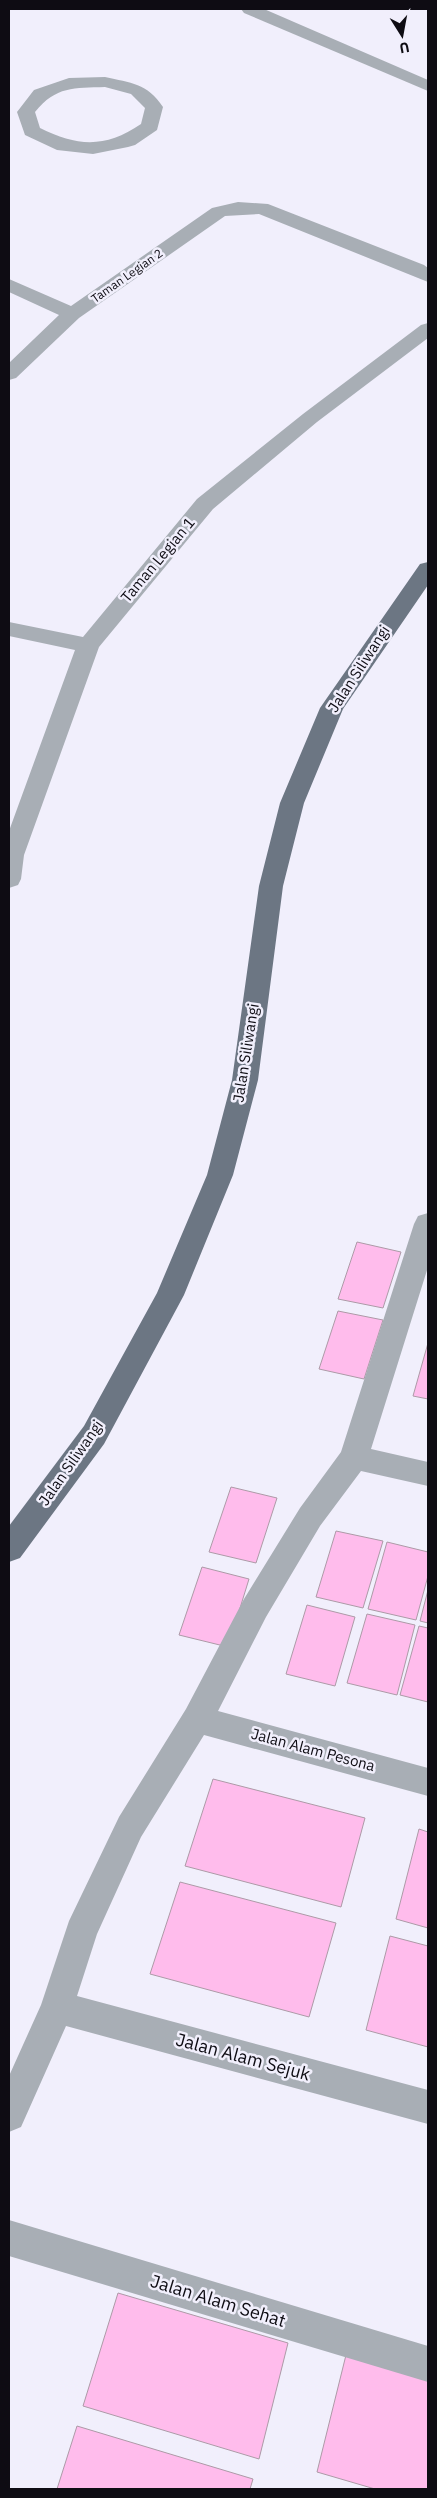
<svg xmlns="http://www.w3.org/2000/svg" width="437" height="2498" font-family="'IBM Plex Sans',sans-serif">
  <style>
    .building { fill: #ffbcec; stroke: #ad9aa7 }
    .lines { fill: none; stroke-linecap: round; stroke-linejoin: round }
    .minor { fill: #a8aeb5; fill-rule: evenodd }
    .tertiary { fill: #a8aeb5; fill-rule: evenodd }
    .primary { fill: #6c7683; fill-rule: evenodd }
    .labels { text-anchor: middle; stroke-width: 5; stroke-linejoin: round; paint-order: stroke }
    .far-street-label { font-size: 12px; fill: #0e0c13; stroke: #f1effc }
    .street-label { font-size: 15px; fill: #0e0c13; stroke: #f1effc }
    .near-street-label { font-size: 18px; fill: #0e0c13; stroke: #f1effc }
  </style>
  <rect width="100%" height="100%" fill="#f1effc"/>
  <g class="building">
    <path d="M 357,1242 L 401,1252 L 383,1308 L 338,1299 Z"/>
    <path d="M 338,1311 L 383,1320 L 364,1379 L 319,1369 Z"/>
    <path d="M 428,1343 L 428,1399 L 413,1396 Z"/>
    <path d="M 231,1487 L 277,1498 L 256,1563 L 209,1552 Z"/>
    <path d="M 336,1531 L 383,1541 L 363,1608 L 316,1597 Z"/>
    <path d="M 387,1542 L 428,1552 L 428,1576 L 416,1620 L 368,1609 Z"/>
    <path d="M 202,1567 L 249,1579 L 228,1647 L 179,1635 Z"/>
    <path d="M 428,1590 L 428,1623 L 420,1621 Z"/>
    <path d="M 307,1605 L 355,1617 L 335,1686 L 286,1674 Z"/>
    <path d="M 367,1614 L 415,1625 L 397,1695 L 347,1683 Z"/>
    <path d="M 419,1626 L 428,1628 L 428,1702 L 400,1695 Z"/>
    <path d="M 213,1779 L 365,1818 L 341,1907 L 185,1866 Z"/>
    <path d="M 419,1829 L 428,1832 L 428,1928 L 396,1919 Z"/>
    <path d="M 180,1882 L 336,1923 L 309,2017 L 150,1974 Z"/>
    <path d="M 390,1936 L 428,1946 L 428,2047 L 366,2030 Z"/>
    <path d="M 118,2293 L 288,2343 L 259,2459 L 83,2406 Z"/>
    <path d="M 346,2355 L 428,2379 L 428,2489 L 375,2489 L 317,2472 Z"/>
    <path d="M 77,2426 L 253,2479 L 250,2489 L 57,2489 Z"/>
  </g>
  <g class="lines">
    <g class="minor">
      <path d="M 105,77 C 131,83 147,83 163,107 L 157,130 L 135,145 L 128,147 L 93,154 L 57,150 L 25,135 L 17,112 L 34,90 L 69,78 ZM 105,87 L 131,94 L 145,108 L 141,124 C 106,148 78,147 40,128 L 35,112 C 56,86 74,88 105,87 Z"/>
      <path d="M 238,202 L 268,204 L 424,265 L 428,268 L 428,282 L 259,214 L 225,216 L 79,318 L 16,378 L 9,380 L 9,363 L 59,315 L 9,292 L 9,279 L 71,306 L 212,208 Z"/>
      <path d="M 428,323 L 428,338 L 317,422 L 213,509 L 99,647 L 24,855 L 21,879 L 18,885 L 9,888 L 9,831 L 75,650 L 9,636 L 9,622 L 83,637 L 197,499 L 303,414 L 421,325 Z"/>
      <path d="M 428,1213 L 428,1267 L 371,1449 L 428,1462 L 428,1486 L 361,1471 L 320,1526 L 266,1617 L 218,1711 L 428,1768 L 428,1796 L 204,1735 L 141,1837 L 97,1934 L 77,1996 L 428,2090 L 428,2124 L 66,2026 L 21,2127 L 9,2132 L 9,2076 L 41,2005 L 69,1921 L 119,1817 L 186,1709 L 244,1599 L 300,1508 L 341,1452 L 414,1224 L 418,1216 Z"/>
      <path d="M 9,2220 L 428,2346 L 428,2382 L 9,2256 Z"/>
    </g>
    <path class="tertiary" d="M 241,9 L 264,9 L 428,80 L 428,91 L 244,13 Z"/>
    <path class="primary" d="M 428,562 L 428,585 L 343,709 L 304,803 L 283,886 L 258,1080 L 233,1175 L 184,1295 L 104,1444 L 20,1558 L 9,1562 L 9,1526 L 84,1426 L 157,1293 L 207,1175 L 232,1080 L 259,886 L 280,803 L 320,708 L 420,564 Z"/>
  </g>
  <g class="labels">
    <g class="far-street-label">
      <text transform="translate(127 276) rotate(-35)" y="4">Taman Legian 2</text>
    </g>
    <g class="street-label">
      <text transform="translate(158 560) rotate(-50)" y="5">Taman Legian 1</text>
      <text transform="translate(359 669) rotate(-57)" y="5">Jalan Siliwangi</text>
      <text transform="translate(246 1053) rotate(-81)" y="5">Jalan Siliwangi</text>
      <text transform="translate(71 1463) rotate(-55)" y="5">Jalan Siliwangi</text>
      <text transform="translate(313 1750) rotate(15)" y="5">Jalan Alam Pesona</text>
    </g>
    <g class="near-street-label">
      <text transform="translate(243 2057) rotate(15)" y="6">Jalan Alam Sejuk</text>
      <text transform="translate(218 2301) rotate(17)" y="6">Jalan Alam Sehat</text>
    </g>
  </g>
  <rect width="437" height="2498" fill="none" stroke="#0e0c13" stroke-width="20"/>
  <g transform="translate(402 35) rotate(169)" stroke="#f1effc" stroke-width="4" paint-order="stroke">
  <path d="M0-4L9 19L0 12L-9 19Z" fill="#0e0c13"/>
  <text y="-8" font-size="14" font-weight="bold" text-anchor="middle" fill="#0e0c13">U</text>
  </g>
</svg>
